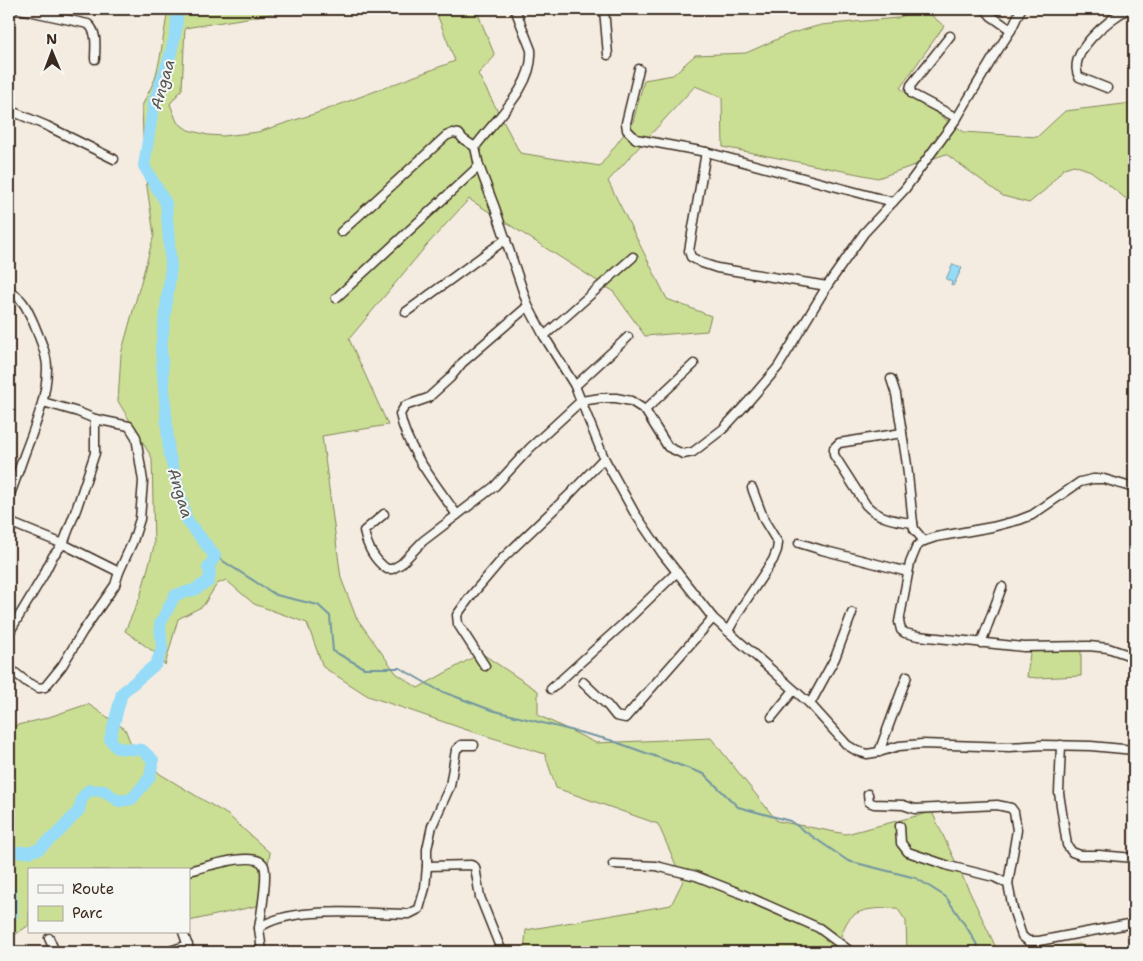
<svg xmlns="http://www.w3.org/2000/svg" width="1143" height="961" font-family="'Shantell Sans',sans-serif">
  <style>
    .green { fill: #cadf94; stroke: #828459 }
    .water { fill: #96dbf8; stroke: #7294a1 }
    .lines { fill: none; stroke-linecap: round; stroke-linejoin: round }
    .stream { stroke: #7294a1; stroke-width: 2 }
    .river { stroke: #96dbf8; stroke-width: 12 }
    .minor-casing { stroke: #3b2a1e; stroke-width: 11 }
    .minor { stroke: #f6f6f2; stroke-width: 8 }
    .labels { text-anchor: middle; stroke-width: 4; stroke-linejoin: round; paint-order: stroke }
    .water-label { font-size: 16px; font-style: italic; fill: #525654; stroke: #f6f6f2 }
  </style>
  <rect width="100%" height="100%" fill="#f4ece1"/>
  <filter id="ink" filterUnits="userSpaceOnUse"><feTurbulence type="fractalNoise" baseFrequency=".02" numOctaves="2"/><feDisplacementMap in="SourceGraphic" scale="10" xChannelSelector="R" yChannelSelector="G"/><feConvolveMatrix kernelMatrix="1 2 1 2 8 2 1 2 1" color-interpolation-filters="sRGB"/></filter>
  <g filter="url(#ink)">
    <g class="green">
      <path d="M 168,9 L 294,9 L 253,17 L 185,28 L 182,89 L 170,104 L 177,122 L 188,130 L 208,135 L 223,136 L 258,132 L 320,112 L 455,61 L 435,9 L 476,9 L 495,56 L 478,74 L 520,153 L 600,166 L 633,122 L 644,80 L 673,75 L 695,55 L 746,53 L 789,34 L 821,25 L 897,18 L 920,9 L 924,9 L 944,26 L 900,88 L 964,132 L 1037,137 L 1065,111 L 1132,103 L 1134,100 L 1134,205 L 1091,171 L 1074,165 L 1064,168 L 1046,189 L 1029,203 L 1003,196 L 946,154 L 878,178 L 723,147 L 722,97 L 695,86 L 608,181 L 667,299 L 711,316 L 707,331 L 645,336 L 613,291 L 469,199 L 426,246 L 349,339 L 388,425 L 322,436 L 341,578 L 356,617 L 396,673 L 418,688 L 481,653 L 538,691 L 538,715 L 596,743 L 711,738 L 777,821 L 846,834 L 932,812 L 998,952 L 907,952 L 906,921 L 897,908 C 881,909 857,906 847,922 C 843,929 841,937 838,945 L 848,952 L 524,952 L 526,930 L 671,905 L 683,881 L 658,824 L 556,788 L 545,754 L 467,730 L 368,696 L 323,667 L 307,623 L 254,604 L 226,580 L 217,584 L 203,606 L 178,619 L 165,665 L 158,655 L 125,631 L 140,597 L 154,546 L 152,458 L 118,401 L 121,354 L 154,235 L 144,166 L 142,106 L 155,79 L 160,58 Z"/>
      <path d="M 1081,648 L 1081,676 L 1038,678 L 1027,677 L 1030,653 L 1033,649 Z"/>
      <path d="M 88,704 L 125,729 L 131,744 L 160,774 L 228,815 L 270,853 L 261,905 L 189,921 L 189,870 L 29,870 L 29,925 L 9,939 L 9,727 L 43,719 Z"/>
      <path d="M 1080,944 L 1087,952 L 1010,952 Z"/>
    </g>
    <path class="water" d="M 953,264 L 962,268 L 953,286 L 951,285 L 952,282 L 946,279 Z"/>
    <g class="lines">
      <path class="stream" d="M 215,556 L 276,595 L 318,605 L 330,616 L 333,651 L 364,668 L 400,668 L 438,690 L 491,710 L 610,740 L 704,774 L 738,807 L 790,821 L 848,861 L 916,878 L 946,897 L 969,931 L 981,952"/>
      <g class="river">
        <path d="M 9,852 L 29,852 L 39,849 L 60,831 L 79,810 L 82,798 L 89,790 L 104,791 L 119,801 L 132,799 L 150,777 L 153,760 L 142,750 L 117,748 L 110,739 L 122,693 L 156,664 L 162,649 L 160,624 L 175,595 L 194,590 L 209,581 L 210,572 L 208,568 L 215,556 L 187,520 L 169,453 L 161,348 L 171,267 L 166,203 L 144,166 L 154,102 L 170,56 L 176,31 L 178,9"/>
        <path d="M 9,888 L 10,889 L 12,914 L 9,917"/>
      </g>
      <g class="minor-casing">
        <g id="minor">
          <path d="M 19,9 L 88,24 C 98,32 95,47 95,59"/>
          <path d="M 515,9 L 531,50 C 534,87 495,119 475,147 L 479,166 L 495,208 L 528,306 L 544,336 L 575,386 L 604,458 L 634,512 L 662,553 L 713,618 L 810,704 L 847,745 L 857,751 L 867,754 L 879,752 L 899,746 L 922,744 L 1009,747 L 1043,745 L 1091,746 L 1134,750"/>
          <path d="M 604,9 L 608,55"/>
          <path d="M 985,9 L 991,16 L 1011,30"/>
          <path d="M 950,36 L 911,85 L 910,89 L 912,94 L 957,118"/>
          <path d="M 639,69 L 626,123 L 627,130 L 636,139 L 706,152 L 893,202"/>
          <path d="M 1107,88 L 1079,77 C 1066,53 1109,19 1128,9"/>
          <path d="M 9,110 L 47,126 L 114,159"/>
          <path d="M 706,152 L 689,251 L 691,257 L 702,263 L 717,268 L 827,286"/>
          <path d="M 341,232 L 446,136 L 453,133 L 459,134 L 463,139 L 475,147"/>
          <path d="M 9,291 C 24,299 27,309 34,324 C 39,337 47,353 47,368 C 47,396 36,424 26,450 C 20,466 15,482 9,497"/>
          <path d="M 336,298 L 479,166"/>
          <path d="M 406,312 L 506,239"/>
          <path d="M 544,336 L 633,257"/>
          <path d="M 891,379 L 896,394 L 907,465 L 913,523 L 914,529 L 924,541"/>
          <path d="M 575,386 L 628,337"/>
          <path d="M 645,410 L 694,364"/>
          <path d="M 902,433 L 839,443 L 834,448 L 834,455 L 866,505 C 878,518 895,521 913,523"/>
          <path d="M 1134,488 L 1104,479 L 1093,479 L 1080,482 L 1032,515 L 1019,520 L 992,527 L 936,537 L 924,541 L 917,546 L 910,563 L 899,622 L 901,630 L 905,633 L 918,636 L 1024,647 L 1089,646 L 1108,648 L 1134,657"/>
          <path d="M 384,514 L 364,531 C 367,546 374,560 387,569 L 392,569 L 401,564 L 423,541 L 495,486 L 530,448 L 581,401 L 601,398 L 616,398 L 631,401 L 645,410 L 668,447 L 683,454 L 693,452 L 723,429 L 748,402 L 778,367 L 827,286 L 864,233 L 905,189 L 957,118 L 994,56 L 1011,30 L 1021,9"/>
          <path d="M 457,515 C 437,486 406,448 400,414 L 405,406 L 428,398 L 450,378 L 462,363 L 528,306"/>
          <path d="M 9,522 L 63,544 L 119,572"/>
          <path d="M 799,543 L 822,550 L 908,572"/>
          <path d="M 728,631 L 741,608 L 773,560 L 777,550 L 778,543 L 764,520 L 752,488"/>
          <path d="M 9,633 L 43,576 L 53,556 L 63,544 L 77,507 L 95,453 L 95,419"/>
          <path d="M 981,643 L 1002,587"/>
          <path d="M 485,666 L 458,624 L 457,615 L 470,597 L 503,558 L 569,495 L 604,458"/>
          <path d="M 9,668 L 28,683 L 39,688 L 45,687 L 62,666 L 83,631 L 115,585 L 119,572 L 133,541 L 140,519 L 143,481 L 136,437 L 129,426 L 95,419 L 78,412 L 43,402"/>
          <path d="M 583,682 L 608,706 L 616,716 L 625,718 L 713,618"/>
          <path d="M 551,689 L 623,624 L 677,572"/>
          <path d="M 810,704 L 835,658 L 852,613"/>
          <path d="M 772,717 L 794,690"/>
          <path d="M 1061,745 L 1059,793 L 1067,845 L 1072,852 L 1080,855 L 1099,855 L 1134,858"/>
          <path d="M 879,752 L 907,676"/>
          <path d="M 868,794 L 869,802 L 874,804 L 903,805 L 915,809 L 997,805 L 1011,808 L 1014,812 L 1017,830 L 1008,884"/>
          <path d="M 900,826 L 901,843 L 908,852 L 949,866 L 994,877 L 1008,884 L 1013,909 L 1022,936 L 1028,941 L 1039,941 L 1134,923"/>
          <path d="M 613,864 L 656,866 L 696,876 L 742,894 L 819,928 L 851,952"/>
          <path d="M 427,866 L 471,865 L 475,867 L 480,897 L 502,952"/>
          <path d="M 189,871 C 202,868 257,849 264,866 C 268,876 261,915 259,928"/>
          <path d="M 183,932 L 190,952"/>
          <path d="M 49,938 L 55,952"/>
          <path d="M 167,952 L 188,945"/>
          <path d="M 262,952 L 259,928 C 289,905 370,914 409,914 L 419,909 L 425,888 L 427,866 L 427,849 L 432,826 L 450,786 L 456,750 L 461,745 L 474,745"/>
        </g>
      </g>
      <use href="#minor" class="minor"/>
    </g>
  </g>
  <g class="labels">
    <g class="water-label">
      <text transform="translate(162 84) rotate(-74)" y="6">Angaa</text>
      <text transform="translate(181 493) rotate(73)" y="6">Angaa</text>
    </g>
  </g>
  <rect width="1143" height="961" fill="none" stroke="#f6f6f2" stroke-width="30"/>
  <rect x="15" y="15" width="1113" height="931" fill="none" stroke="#3b2a1e" stroke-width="2" filter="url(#ink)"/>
  <rect x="28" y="868" width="162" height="65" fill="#f6f6f2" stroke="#aba49d"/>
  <rect x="38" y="885" width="25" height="8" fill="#f6f6f2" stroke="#aba49d"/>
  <text x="72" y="894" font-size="15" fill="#3b2a1e">Route</text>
  <rect x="38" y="906" width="25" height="15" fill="#cadf94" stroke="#aba49d"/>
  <text x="72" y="918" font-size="15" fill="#3b2a1e">Parc</text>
  <g transform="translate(52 52) rotate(359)" stroke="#f6f6f2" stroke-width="4" paint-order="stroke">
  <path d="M0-4L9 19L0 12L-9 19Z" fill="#3b2a1e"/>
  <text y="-8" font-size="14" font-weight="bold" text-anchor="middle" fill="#3b2a1e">N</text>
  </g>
</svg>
